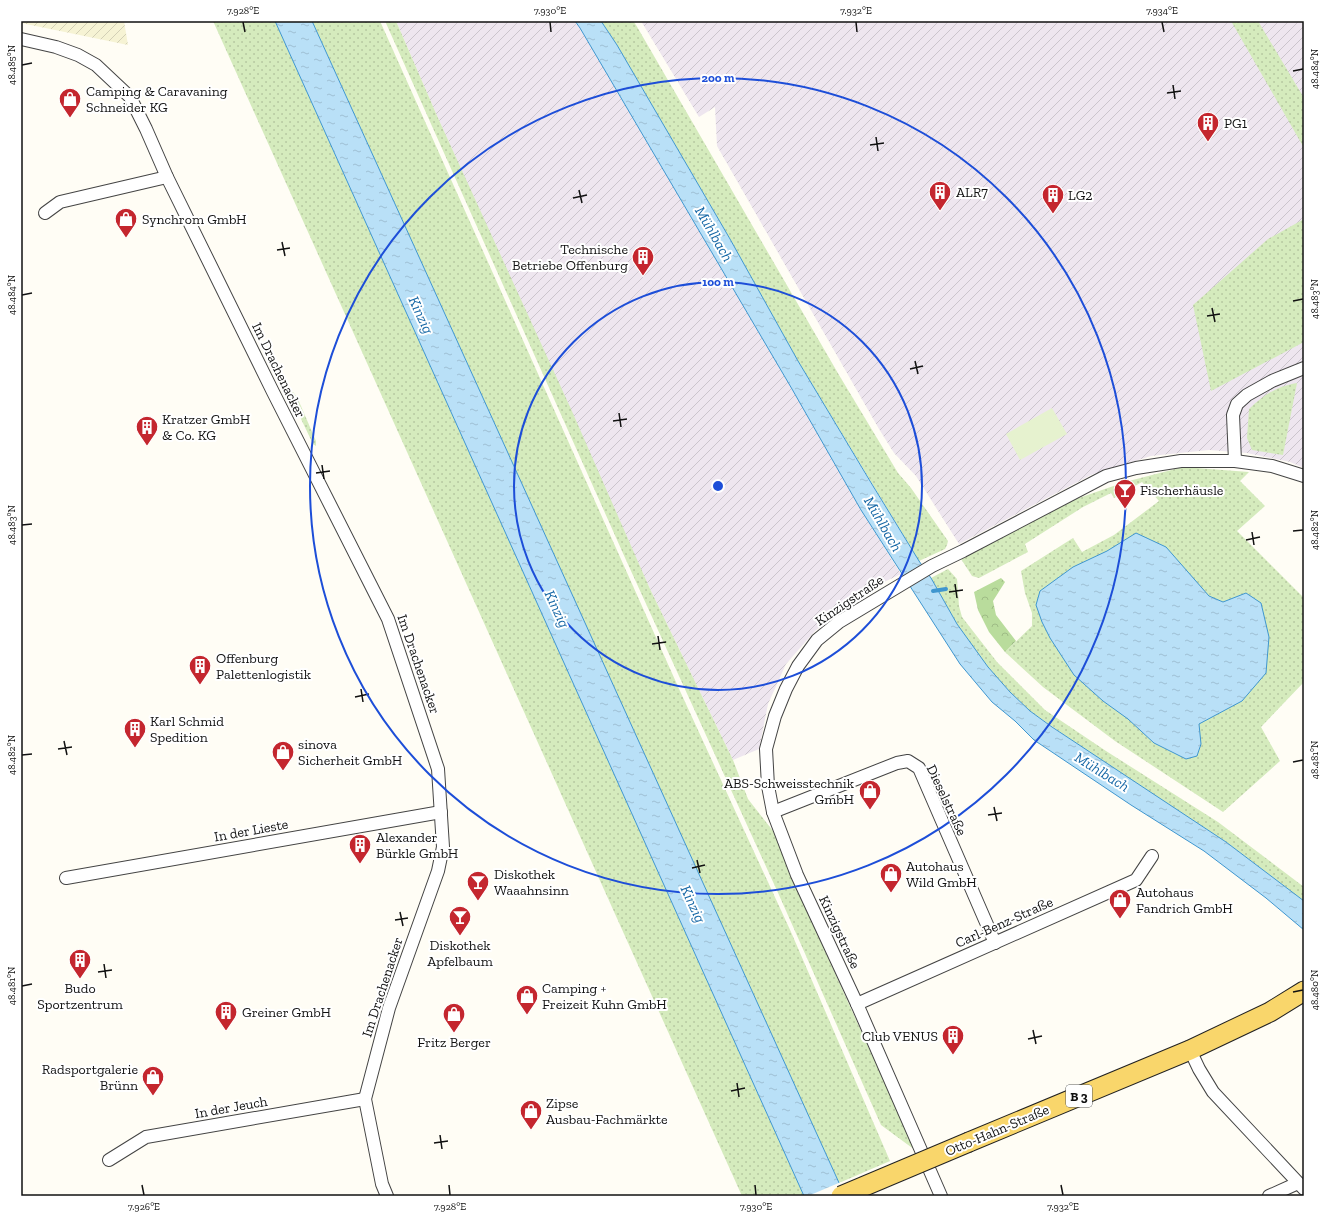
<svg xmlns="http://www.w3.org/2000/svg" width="1325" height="1217" font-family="'Zilla Slab',serif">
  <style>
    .industrial { fill: url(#industrial-furrows) }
    .farmland { fill: url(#farmland-furrows) }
    .grass { fill: url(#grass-dots) }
    .forest { fill: url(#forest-crowns) }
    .pitch { fill: #e6f2cf }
    .water { fill: url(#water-ripples); stroke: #3f96cf }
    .pier { fill: #fffdf5 }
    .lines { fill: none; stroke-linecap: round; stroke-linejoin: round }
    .stream { stroke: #3f96cf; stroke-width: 4 }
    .street-casing { stroke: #444; stroke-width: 14 }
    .primary-casing { stroke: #222; stroke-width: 21 }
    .street { stroke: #fff; stroke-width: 12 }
    .primary { stroke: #f9d66b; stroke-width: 19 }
    .primary-bridge-casing { stroke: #222; stroke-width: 21; stroke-linecap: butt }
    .primary-bridge { stroke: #f9d66b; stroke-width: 19 }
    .ticks { fill: none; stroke: #111; stroke-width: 1.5 }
    .ring { fill: none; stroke: #1d4ed8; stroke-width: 2 }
    .labels { text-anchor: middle; stroke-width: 4; stroke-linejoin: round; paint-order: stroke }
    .shield { fill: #fff; stroke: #585858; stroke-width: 1 }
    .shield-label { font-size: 13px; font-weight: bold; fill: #111 }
    .poi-label { font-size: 14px; fill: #111; stroke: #fff; text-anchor: start }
    .street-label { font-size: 14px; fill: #111; stroke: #fff }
    .water-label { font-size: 15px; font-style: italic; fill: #1768a6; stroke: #fff }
    .centre { fill: #1d4ed8; stroke: #fff; stroke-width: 2 }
    .ring-label { font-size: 12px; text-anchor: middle; font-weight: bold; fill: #1d4ed8; stroke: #fff; stroke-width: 4; stroke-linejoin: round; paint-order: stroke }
    .neatline { fill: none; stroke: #111; stroke-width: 1.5 }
    .ticks-label { font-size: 10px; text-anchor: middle; fill: #111 }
  </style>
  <defs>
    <pattern id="industrial-furrows" width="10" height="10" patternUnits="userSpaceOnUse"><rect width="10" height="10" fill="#eee6ef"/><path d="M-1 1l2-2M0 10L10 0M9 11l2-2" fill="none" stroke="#cbc4cc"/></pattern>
    <pattern id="farmland-furrows" width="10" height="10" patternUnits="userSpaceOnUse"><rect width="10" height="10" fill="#f6f3d4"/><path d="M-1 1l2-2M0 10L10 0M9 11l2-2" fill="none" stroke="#d2cfb5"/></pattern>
    <pattern id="grass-dots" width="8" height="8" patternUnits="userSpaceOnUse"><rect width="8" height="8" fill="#d5ebbd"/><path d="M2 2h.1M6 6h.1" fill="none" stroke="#b6c8a1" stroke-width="1.8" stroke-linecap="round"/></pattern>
    <pattern id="forest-crowns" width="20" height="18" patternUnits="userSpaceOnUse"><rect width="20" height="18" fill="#b9dc9c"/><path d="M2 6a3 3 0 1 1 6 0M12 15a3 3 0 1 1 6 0" fill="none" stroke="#9ebc85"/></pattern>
    <pattern id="water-ripples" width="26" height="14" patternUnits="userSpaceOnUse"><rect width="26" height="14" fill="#b9e0f7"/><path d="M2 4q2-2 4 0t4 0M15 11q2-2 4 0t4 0" fill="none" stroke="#9ebfd3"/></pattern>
  </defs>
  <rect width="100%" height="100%" fill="#fffdf5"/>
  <g class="industrial">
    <path d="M 396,21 L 575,21 L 580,28 L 792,389 L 861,510 L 901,574 L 882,583 L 850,603 L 815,631 L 786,664 L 768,704 L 759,749 L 733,760 L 650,589 L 438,118 Z"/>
    <path d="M 641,21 L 1304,21 L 1304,468 L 1290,462 L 1247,453 L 1209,450 L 1151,456 L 1091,475 L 959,544 L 916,476 L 894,453 L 879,429 L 717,146 L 715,107 L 699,117 Z"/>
  </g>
  <path class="farmland" d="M 21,21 L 124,21 L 128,45 L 21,23 Z"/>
  <g class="grass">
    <path d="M 213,21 L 275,21 L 804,1196 L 742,1196 Z"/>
    <path d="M 312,21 L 380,21 L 680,691 L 791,932 L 890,1161 L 839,1183 Z"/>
    <path d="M 385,21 L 396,21 L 438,118 L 571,409 L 650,589 L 733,760 L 748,799 L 773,831 L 824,949 L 915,1150 L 881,1125 L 779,895 L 626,560 Z"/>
    <path d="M 601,21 L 633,21 L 636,25 L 839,375 L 898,473 L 911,488 L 948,541 L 947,545 L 945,549 L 919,561 L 798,361 L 730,239 L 617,45 Z"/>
    <path d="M 1231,21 L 1258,21 L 1304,98 L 1304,148 Z"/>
    <path d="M 1304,219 L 1304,342 L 1211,391 L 1193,305 L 1268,239 Z"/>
    <path d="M 1297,383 L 1283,455 L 1252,450 L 1247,438 L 1249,409 C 1264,395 1275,387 1297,383 Z"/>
    <path d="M 293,392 L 297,397 L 316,441 L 316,446 L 313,444 L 291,398 L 290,393 Z"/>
    <path d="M 1183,467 L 1249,472 L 1240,481 L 1265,506 L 1237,531 L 1303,597 L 1304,601 L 1304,682 L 1261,727 L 1280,761 L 1223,812 L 1115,741 L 1043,687 L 1005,652 L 1032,626 L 1032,613 L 1025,593 L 1021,571 L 1073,538 L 1082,552 L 1114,535 L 1159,501 L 1142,482 L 1114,498 L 1111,493 L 1083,507 L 1025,544 L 1028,552 L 979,578 L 972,576 L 961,559 L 1076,499 L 1125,482 Z"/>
    <path d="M 948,569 L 957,579 L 959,606 L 962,617 L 997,662 L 1045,710 L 1106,751 L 1218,822 L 1304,887 L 1304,901 L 1226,842 L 1106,764 L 1030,711 L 1010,692 L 988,667 L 968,640 L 957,624 L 931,578 Z"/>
  </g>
  <path class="forest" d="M 1001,578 L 1005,582 L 993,601 L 996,615 L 1016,641 L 1005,652 L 989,632 L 978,610 L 974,592 Z"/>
  <path class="pitch" d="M 1052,408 L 1067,434 L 1020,460 L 1006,434 Z"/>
  <g class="water">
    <path d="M 275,21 L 312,21 L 845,1196 L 804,1196 Z"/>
    <path d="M 575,21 L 601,21 L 617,45 L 730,239 L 798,361 L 870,481 L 919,561 L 931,578 L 957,624 L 988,667 L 1010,692 L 1030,711 L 1052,727 L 1226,842 L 1304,901 L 1304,930 L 1266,898 L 1204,851 L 1131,805 L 1034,740 L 1015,721 L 992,702 L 960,664 L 861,510 L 792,389 L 580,28 Z"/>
    <path d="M 1136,533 L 1166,547 L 1209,596 L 1223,602 L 1246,593 L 1261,603 L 1269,637 L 1266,673 L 1242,701 L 1199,724 L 1201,744 L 1197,756 L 1186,759 L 1154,743 L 1128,719 L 1103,701 L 1074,675 L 1050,638 L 1042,622 L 1036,605 L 1040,591 L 1073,567 L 1107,551 Z"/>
  </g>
  <path class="pier" d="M 841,1182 L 847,1196 L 808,1196 Z"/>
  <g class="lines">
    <path class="stream" d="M 933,591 L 946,589"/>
    <g class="street-casing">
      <g id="street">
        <path d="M 21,39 L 56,47 L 78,55 L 96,65 L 130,97 L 146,129 L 167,177 L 273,392 L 388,619 L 438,769 L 443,847 L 438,871 L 389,1008 L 365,1099 L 382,1184 L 387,1196"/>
        <path d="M 45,213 L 60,202 L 167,177"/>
        <path d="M 1235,461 L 1233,415 L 1237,404 L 1247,395 L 1272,381 L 1304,368"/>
        <path d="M 773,812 L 897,763 L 908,761 L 919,768 L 995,943"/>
        <path d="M 66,878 L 441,812"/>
        <path d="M 857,1004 L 1136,880 L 1152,856"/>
        <path d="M 1190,1050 L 1199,1069 L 1213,1092 L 1304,1189"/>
        <path d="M 109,1160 L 146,1137 L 365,1099"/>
        <path d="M 941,1196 L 857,1004 L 797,875 L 773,812 L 768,786 L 766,749 L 775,716 L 786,689 L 798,666 L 817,640 L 839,622 L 932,566 L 963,551 L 1106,476 L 1136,468 L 1181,461 L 1235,461 L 1272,466 L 1304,476"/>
        <path d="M 1269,1196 L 1298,1183"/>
      </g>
    </g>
    <g class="primary-casing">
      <path id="primary" d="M 969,1142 L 1190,1050 L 1270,1012 L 1304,991"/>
    </g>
    <use href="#street" class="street"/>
    <use href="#primary" class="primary"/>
    <g class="primary-bridge-casing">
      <path id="primary-bridge" d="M 841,1196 L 969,1142"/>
    </g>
    <use href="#primary-bridge" class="primary-bridge"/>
  </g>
  <path class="ticks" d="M 243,22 L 245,32M 550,22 L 551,32M 856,22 L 857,32M 1162,22 L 1164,32M 22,65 L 32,63M 1293,71 L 1303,69M 1173,85 L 1175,99M 1167,93 L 1181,91M 876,137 L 878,151M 870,145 L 884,143M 579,190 L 582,203M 573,198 L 587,195M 282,242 L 285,256M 277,250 L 290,248M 22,295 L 32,293M 1293,301 L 1303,299M 1212,308 L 1215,322M 1207,316 L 1220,314M 915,361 L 918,374M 910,369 L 923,366M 619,413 L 621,427M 613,421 L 627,419M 322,465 L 324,479M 316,473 L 330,471M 22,525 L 32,524M 1293,531 L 1303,530M 1252,532 L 1254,545M 1246,540 L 1260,537M 955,584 L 957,598M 949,592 L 963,590M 658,636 L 660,650M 652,644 L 666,642M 361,689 L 363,702M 355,697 L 369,694M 64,741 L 67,755M 58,749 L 72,747M 22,755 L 32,754M 1293,762 L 1303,760M 994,807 L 997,821M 988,815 L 1002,813M 697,860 L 700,873M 692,868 L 705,865M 400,912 L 403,926M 395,920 L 408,918M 104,964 L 106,978M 98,972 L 112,970M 22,986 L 32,984M 1293,992 L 1303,990M 1033,1030 L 1036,1044M 1028,1039 L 1042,1036M 737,1083 L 739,1097M 731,1091 L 745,1088M 440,1135 L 442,1149M 434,1143 L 448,1141M 142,1185 L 144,1195M 449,1185 L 450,1195M 755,1185 L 756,1195M 1061,1185 L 1063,1195"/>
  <g class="ring">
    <circle cx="718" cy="486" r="204"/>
    <circle cx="718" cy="486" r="408"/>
  </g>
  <defs>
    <g id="shop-pin" transform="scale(1.15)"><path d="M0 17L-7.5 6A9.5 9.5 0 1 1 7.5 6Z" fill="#c4262e" stroke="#fff"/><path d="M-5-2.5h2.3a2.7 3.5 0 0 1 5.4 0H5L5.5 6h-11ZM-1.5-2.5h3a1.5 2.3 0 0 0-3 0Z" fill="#fff"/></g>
    <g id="building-pin" transform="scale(1.15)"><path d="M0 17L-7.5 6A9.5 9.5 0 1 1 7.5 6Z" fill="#c4262e" stroke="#fff"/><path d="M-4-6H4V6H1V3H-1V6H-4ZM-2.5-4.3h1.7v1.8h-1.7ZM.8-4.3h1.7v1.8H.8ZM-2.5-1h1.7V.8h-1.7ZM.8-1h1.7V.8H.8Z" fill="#fff"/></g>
    <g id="bar-pin" transform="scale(1.15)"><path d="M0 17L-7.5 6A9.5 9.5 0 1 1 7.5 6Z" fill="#c4262e" stroke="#fff"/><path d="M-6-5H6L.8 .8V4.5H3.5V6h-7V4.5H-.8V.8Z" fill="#fff"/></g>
  </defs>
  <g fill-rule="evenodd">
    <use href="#shop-pin" x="70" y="99"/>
    <use href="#building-pin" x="1208" y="123"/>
    <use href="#building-pin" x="940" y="192"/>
    <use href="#building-pin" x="1053" y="195"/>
    <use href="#shop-pin" x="126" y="219"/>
    <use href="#building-pin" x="643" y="257"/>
    <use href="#building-pin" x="147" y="427"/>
    <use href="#bar-pin" x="1125" y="490"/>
    <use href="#building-pin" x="200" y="666"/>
    <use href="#building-pin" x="135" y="729"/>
    <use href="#shop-pin" x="283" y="752"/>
    <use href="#shop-pin" x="870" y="791"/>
    <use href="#building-pin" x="360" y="845"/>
    <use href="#shop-pin" x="891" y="874"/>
    <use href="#bar-pin" x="478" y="882"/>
    <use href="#shop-pin" x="1120" y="900"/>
    <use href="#bar-pin" x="460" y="917"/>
    <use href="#building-pin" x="80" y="960"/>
    <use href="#shop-pin" x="527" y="996"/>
    <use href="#building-pin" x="226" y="1012"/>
    <use href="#shop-pin" x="454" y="1014"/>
    <use href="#building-pin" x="953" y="1036"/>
    <use href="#shop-pin" x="153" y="1077"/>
    <use href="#shop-pin" x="531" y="1111"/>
  </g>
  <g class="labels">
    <rect class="shield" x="1066" y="1085" width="26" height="22" rx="3"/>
    <g class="shield-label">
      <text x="1079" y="1101">B 3</text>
    </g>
    <g class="poi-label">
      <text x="86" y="96">Camping &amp; Caravaning<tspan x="86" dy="16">Schneider KG</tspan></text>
      <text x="1224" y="128">PG1</text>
      <text x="956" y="197">ALR7</text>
      <text x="1068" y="200">LG2</text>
      <text x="142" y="224">Synchrom GmbH</text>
      <text x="628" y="254" text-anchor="end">Technische<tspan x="628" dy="16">Betriebe Offenburg</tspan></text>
      <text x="162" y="424">Kratzer GmbH<tspan x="162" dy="16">&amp; Co. KG</tspan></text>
      <text x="1140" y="495">Fischerhäusle</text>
      <text x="216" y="663">Offenburg<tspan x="216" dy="16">Palettenlogistik</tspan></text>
      <text x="150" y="726">Karl Schmid<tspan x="150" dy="16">Spedition</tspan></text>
      <text x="298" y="749">sinova<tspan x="298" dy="16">Sicherheit GmbH</tspan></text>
      <text x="854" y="788" text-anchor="end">ABS-Schweisstechnik<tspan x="854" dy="16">GmbH</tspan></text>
      <text x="376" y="842">Alexander<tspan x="376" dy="16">Bürkle GmbH</tspan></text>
      <text x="906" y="871">Autohaus<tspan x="906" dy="16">Wild GmbH</tspan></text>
      <text x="494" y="879">Diskothek<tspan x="494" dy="16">Waaahnsinn</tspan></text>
      <text x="1136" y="897">Autohaus<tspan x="1136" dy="16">Fandrich GmbH</tspan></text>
      <text x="460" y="950" text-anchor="middle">Diskothek<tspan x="460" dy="16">Apfelbaum</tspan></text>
      <text x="80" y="993" text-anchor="middle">Budo<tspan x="80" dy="16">Sportzentrum</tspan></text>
      <text x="542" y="993">Camping +<tspan x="542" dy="16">Freizeit Kuhn GmbH</tspan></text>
      <text x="242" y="1017">Greiner GmbH</text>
      <text x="938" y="1041" text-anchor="end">Club VENUS</text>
      <text x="454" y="1047" text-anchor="middle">Fritz Berger</text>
      <text x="138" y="1074" text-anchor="end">Radsportgalerie<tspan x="138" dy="16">Brünn</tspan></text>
      <text x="546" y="1108">Zipse<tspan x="546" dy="16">Ausbau-Fachmärkte</tspan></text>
    </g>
    <g class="street-label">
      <text transform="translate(279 370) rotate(64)" y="5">Im Drachenacker</text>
      <text transform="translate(849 600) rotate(-34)" y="5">Kinzigstraße</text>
      <text transform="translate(419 664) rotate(71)" y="5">Im Drachenacker</text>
      <text transform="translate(947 800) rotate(65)" y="5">Dieselstraße</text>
      <text transform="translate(251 830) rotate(-10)" y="5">In der Lieste</text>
      <text transform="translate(1004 922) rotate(-24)" y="5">Carl-Benz-Straße</text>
      <text transform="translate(840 932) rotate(65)" y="5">Kinzigstraße</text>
      <text transform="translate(382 987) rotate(-72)" y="5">Im Drachenacker</text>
      <text transform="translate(231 1107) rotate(-10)" y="5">In der Jeuch</text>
      <text transform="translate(997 1130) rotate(-23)" y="5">Otto-Hahn-Straße</text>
    </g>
    <g class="water-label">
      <text transform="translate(714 234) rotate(60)" y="5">Mühlbach</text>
      <text transform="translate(421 315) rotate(65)" y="5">Kinzig</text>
      <text transform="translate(883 524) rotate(60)" y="5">Mühlbach</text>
      <text transform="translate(557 609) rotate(65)" y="5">Kinzig</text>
      <text transform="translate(1102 772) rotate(32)" y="5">Mühlbach</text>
      <text transform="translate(693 904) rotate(65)" y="5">Kinzig</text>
    </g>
  </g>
  <circle cx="718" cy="486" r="6" class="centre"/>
  <g class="ring-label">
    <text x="718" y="82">200 m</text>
    <text x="718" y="286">100 m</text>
  </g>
  <rect width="1325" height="1217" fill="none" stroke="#ffffff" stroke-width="44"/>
  <rect x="22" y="22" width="1281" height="1173" class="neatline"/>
  <g class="ticks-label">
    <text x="243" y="14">7.928°E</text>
    <text x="550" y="14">7.930°E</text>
    <text x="856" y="14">7.932°E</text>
    <text x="1162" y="14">7.934°E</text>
    <text transform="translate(11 65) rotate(-90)" y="4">48.485°N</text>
    <text transform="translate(1314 69) rotate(-90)" y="4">48.484°N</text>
    <text transform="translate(11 295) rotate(-90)" y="4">48.484°N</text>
    <text transform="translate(1314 299) rotate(-90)" y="4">48.483°N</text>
    <text transform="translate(11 525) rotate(-90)" y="4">48.483°N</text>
    <text transform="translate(1314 530) rotate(-90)" y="4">48.482°N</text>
    <text transform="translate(11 755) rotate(-90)" y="4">48.482°N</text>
    <text transform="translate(1314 760) rotate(-90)" y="4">48.481°N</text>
    <text transform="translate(11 986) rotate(-90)" y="4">48.481°N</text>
    <text transform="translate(1314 990) rotate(-90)" y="4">48.480°N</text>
    <text x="144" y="1210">7.926°E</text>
    <text x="450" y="1210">7.928°E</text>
    <text x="756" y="1210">7.930°E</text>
    <text x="1063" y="1210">7.932°E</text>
  </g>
</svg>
